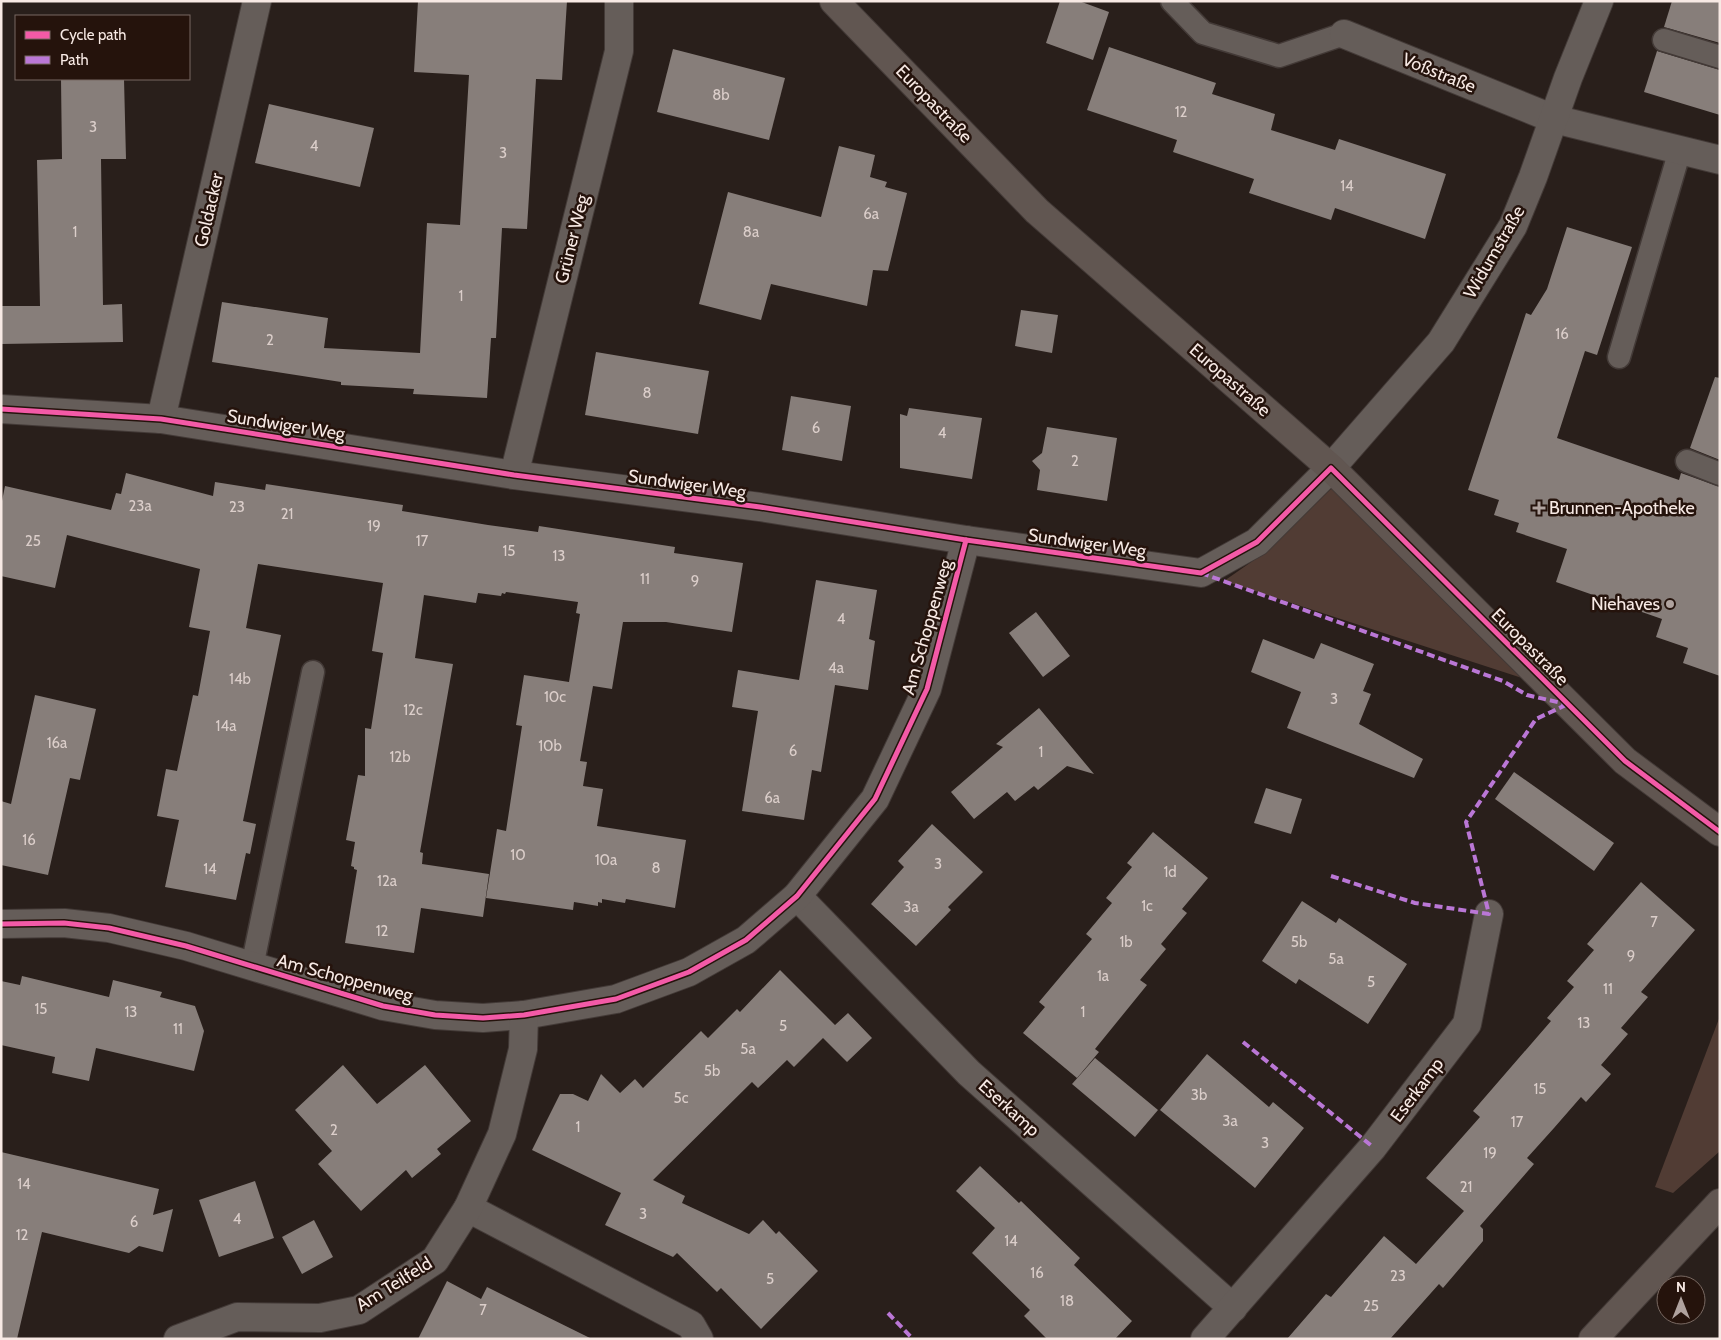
<svg xmlns="http://www.w3.org/2000/svg" width="1721" height="1340" font-family="Cabin,sans-serif">
  <style>
    .green { fill: #513c34 }
    .building { fill: #877e7a }
    .lines { fill: none; stroke-linecap: round; stroke-linejoin: round }
    .lane-casing { stroke: #433a37; stroke-width: 25 }
    .street-casing { stroke: #433a37; stroke-width: 30 }
    .secondary-casing { stroke: #433a37; stroke-width: 30 }
    .lane { stroke: #655d59; stroke-width: 22 }
    .street { stroke: #655d59; stroke-width: 28 }
    .secondary { stroke: #615651; stroke-width: 28 }
    .quiet { stroke: #ba77d6; stroke-width: 4; stroke-dasharray: 8 4; stroke-linecap: butt }
    .cycleway-casing { stroke: #25130c; stroke-width: 8 }
    .cycleway { stroke: #f35aa7; stroke-width: 5 }
    .poi-dot { fill: #afa29e; stroke: #25130c; stroke-width: 2 }
    .labels { text-anchor: middle; stroke-width: 5; stroke-linejoin: round; paint-order: stroke }
    .number-label { font-size: 15px; fill: #dbceca }
    .street-label { font-size: 18px; fill: #f7e9e4; stroke: #25130c }
    .poi-label { font-size: 18px; fill: #f7e9e4; stroke: #25130c; text-anchor: start }
  </style>
  <rect width="100%" height="100%" fill="#291f1b"/>
  <g class="green">
    <path d="M 1332,488 L 1522,678 L 1224,581 L 1267,551 Z"/>
    <path d="M 1720,1016 L 1720,1151 L 1673,1193 L 1655,1187 Z"/>
  </g>
  <g class="building">
    <path d="M 418,1 L 567,1 L 562,80 L 536,79 L 527,229 L 502,228 L 496,338 L 491,338 L 487,398 L 413,394 L 414,389 L 341,385 L 341,382 L 212,362 L 222,302 L 328,318 L 324,348 L 420,353 L 427,223 L 460,225 L 469,75 L 414,72 Z"/>
    <path d="M 1060,1 L 1079,1 L 1109,12 L 1093,60 L 1046,43 Z"/>
    <path d="M 1672,1 L 1720,1 L 1720,43 L 1664,27 Z"/>
    <path d="M 1109,47 L 1216,83 L 1212,94 L 1275,114 L 1271,130 L 1335,150 L 1339,139 L 1446,174 L 1425,239 L 1335,208 L 1331,220 L 1249,193 L 1254,179 L 1173,152 L 1177,140 L 1087,110 Z"/>
    <path d="M 673,49 L 785,78 L 769,140 L 657,112 Z"/>
    <path d="M 1657,51 L 1720,70 L 1720,115 L 1644,92 Z"/>
    <path d="M 61,79 L 124,79 L 126,159 L 101,159 L 103,305 L 122,304 L 123,342 L 1,344 L 1,306 L 40,306 L 37,160 L 62,159 Z"/>
    <path d="M 269,104 L 374,128 L 360,187 L 255,163 Z"/>
    <path d="M 839,146 L 875,155 L 870,177 L 887,182 L 885,187 L 907,193 L 888,271 L 873,270 L 867,306 L 771,284 L 761,320 L 699,304 L 728,192 L 821,217 Z"/>
    <path d="M 1567,227 L 1632,247 L 1597,355 L 1585,351 L 1557,438 L 1679,480 L 1681,473 L 1720,487 L 1720,676 L 1683,663 L 1688,648 L 1656,637 L 1662,619 L 1556,582 L 1567,549 L 1516,532 L 1519,523 L 1494,515 L 1499,500 L 1468,490 L 1526,313 L 1531,315 L 1547,289 Z"/>
    <path d="M 1021,310 L 1058,315 L 1052,353 L 1015,346 Z"/>
    <path d="M 596,352 L 709,371 L 698,434 L 585,415 Z"/>
    <path d="M 1715,377 L 1720,378 L 1720,460 L 1690,448 Z"/>
    <path d="M 791,396 L 851,406 L 842,461 L 782,450 Z"/>
    <path d="M 909,408 L 982,418 L 972,479 L 900,468 L 900,414 L 907,416 Z"/>
    <path d="M 1047,427 L 1117,438 L 1107,501 L 1037,490 L 1040,470 L 1032,461 L 1042,453 Z"/>
    <path d="M 126,473 L 213,496 L 215,482 L 265,490 L 266,484 L 403,505 L 402,511 L 488,525 L 538,532 L 539,526 L 675,547 L 674,553 L 743,563 L 732,632 L 666,622 L 623,622 L 612,689 L 593,686 L 580,761 L 587,762 L 583,786 L 603,789 L 597,826 L 686,840 L 675,908 L 626,899 L 625,903 L 602,899 L 602,903 L 598,902 L 598,906 L 574,902 L 573,910 L 486,898 L 497,829 L 506,831 L 522,726 L 516,725 L 524,675 L 569,682 L 580,614 L 576,613 L 578,602 L 506,592 L 505,594 L 502,593 L 501,596 L 478,593 L 476,603 L 424,595 L 415,658 L 453,664 L 420,852 L 423,853 L 422,864 L 489,874 L 483,917 L 421,908 L 414,953 L 345,943 L 357,870 L 354,869 L 354,867 L 351,866 L 355,842 L 346,840 L 358,775 L 365,776 L 365,728 L 371,729 L 383,653 L 372,651 L 383,583 L 258,564 L 246,628 L 281,635 L 243,821 L 256,824 L 250,854 L 246,853 L 236,900 L 165,887 L 179,820 L 157,816 L 166,769 L 177,771 L 193,695 L 198,696 L 210,631 L 189,627 L 200,569 L 67,535 L 55,588 L 1,576 L 1,506 L 5,486 L 111,510 L 116,493 L 121,494 Z"/>
    <path d="M 816,580 L 877,590 L 869,639 L 875,641 L 868,690 L 835,685 L 821,772 L 812,770 L 804,820 L 742,811 L 758,711 L 732,707 L 738,670 L 799,680 Z"/>
    <path d="M 1036,612 L 1070,656 L 1043,677 L 1009,633 Z"/>
    <path d="M 1263,639 L 1314,659 L 1321,643 L 1374,664 L 1363,691 L 1371,694 L 1359,724 L 1423,759 L 1414,778 L 1287,728 L 1301,692 L 1251,672 Z"/>
    <path d="M 35,695 L 96,709 L 80,780 L 70,778 L 48,875 L 1,865 L 1,801 L 11,804 Z"/>
    <path d="M 1039,708 L 1094,774 L 1067,766 L 1038,790 L 1034,786 L 1015,801 L 1007,792 L 974,819 L 951,792 L 1003,747 L 996,744 Z"/>
    <path d="M 1514,772 L 1614,843 L 1594,871 L 1495,799 Z"/>
    <path d="M 1266,788 L 1302,799 L 1291,834 L 1254,823 Z"/>
    <path d="M 932,824 L 983,872 L 948,907 L 951,910 L 916,946 L 871,904 L 904,867 L 898,861 Z"/>
    <path d="M 1153,832 L 1208,878 L 1182,909 L 1187,913 L 1161,944 L 1166,949 L 1140,980 L 1147,985 L 1095,1049 L 1099,1052 L 1077,1078 L 1023,1033 L 1045,1007 L 1039,1002 L 1092,939 L 1086,934 L 1112,903 L 1106,898 L 1132,867 L 1127,863 Z"/>
    <path d="M 1641,882 L 1695,930 L 1641,992 L 1648,997 L 1621,1028 L 1628,1034 L 1601,1065 L 1611,1074 L 1586,1102 L 1581,1097 L 1554,1128 L 1527,1158 L 1534,1164 L 1480,1226 L 1483,1229 L 1483,1241 L 1443,1288 L 1439,1284 L 1390,1339 L 1287,1339 L 1326,1294 L 1331,1297 L 1384,1236 L 1416,1264 L 1464,1211 L 1426,1178 L 1480,1117 L 1473,1111 L 1551,1021 L 1547,1018 L 1574,987 L 1567,981 L 1594,950 L 1587,944 Z"/>
    <path d="M 1302,901 L 1336,923 L 1339,918 L 1407,964 L 1368,1024 L 1299,979 L 1296,984 L 1262,961 Z"/>
    <path d="M 780,970 L 835,1025 L 848,1013 L 872,1038 L 847,1062 L 823,1038 L 794,1067 L 787,1060 L 758,1088 L 752,1082 L 653,1180 L 685,1196 L 682,1203 L 749,1234 L 763,1220 L 776,1234 L 779,1231 L 818,1271 L 761,1329 L 721,1288 L 717,1292 L 677,1253 L 673,1257 L 605,1225 L 621,1193 L 532,1150 L 560,1094 L 573,1094 L 588,1101 L 601,1074 L 620,1093 L 635,1079 L 643,1088 L 701,1031 L 708,1038 L 737,1009 L 740,1012 Z"/>
    <path d="M 22,976 L 109,997 L 113,980 L 162,992 L 160,997 L 195,1006 L 204,1031 L 194,1071 L 96,1048 L 89,1081 L 52,1073 L 55,1057 L 1,1045 L 1,981 L 20,985 Z"/>
    <path d="M 1207,1054 L 1269,1107 L 1273,1102 L 1304,1128 L 1255,1188 L 1160,1110 Z"/>
    <path d="M 1095,1058 L 1158,1110 L 1135,1137 L 1072,1084 Z"/>
    <path d="M 343,1065 L 377,1104 L 425,1065 L 471,1121 L 437,1149 L 441,1154 L 412,1178 L 406,1170 L 361,1211 L 318,1164 L 332,1151 L 295,1110 Z"/>
    <path d="M 1,1152 L 159,1189 L 153,1215 L 173,1209 L 163,1252 L 139,1246 L 129,1253 L 42,1232 L 17,1339 L 1,1339 Z"/>
    <path d="M 980,1166 L 1019,1203 L 1021,1201 L 1080,1258 L 1074,1265 L 1132,1321 L 1115,1339 L 1047,1339 L 1024,1316 L 1030,1310 L 972,1253 L 995,1228 L 956,1191 Z"/>
    <path d="M 255,1181 L 274,1238 L 219,1257 L 199,1200 Z"/>
    <path d="M 314,1220 L 333,1257 L 302,1274 L 282,1237 Z"/>
    <path d="M 447,1281 L 481,1299 L 487,1287 L 592,1339 L 418,1339 Z"/>
  </g>
  <g class="lines">
    <g class="lane-casing">
      <g id="lane">
        <path d="M 1172,1 L 1203,33 L 1279,56 L 1344,34"/>
        <path d="M 1664,40 L 1720,57"/>
        <path d="M 1619,357 L 1680,150"/>
        <path d="M 1687,461 L 1720,474"/>
        <path d="M 252,967 L 313,672"/>
      </g>
    </g>
    <g class="street-casing">
      <g id="street">
        <path d="M 1344,34 L 1554,119 L 1720,160"/>
        <path d="M 1,409 L 161,419 L 514,475 L 760,507 L 966,540 L 1201,573 L 1257,542 L 1331,468 L 1441,342 L 1513,226 L 1533,177 L 1568,78 L 1599,1"/>
        <path d="M 161,419 L 257,1"/>
        <path d="M 514,475 L 619,51 L 619,1"/>
        <path d="M 797,896 L 969,1073 L 1233,1308"/>
        <path d="M 1,924 L 64,923 L 109,928 L 186,946 L 383,1006 L 435,1015 L 483,1018 L 524,1015 L 616,999 L 689,972 L 746,940 L 797,896 L 875,799 L 927,689 L 966,540"/>
        <path d="M 468,1208 L 691,1325 L 699,1339"/>
        <path d="M 178,1339 L 237,1317 L 320,1318 L 359,1310 L 435,1260 L 468,1208 L 502,1134 L 523,1049 L 524,1015"/>
        <path d="M 1205,1339 L 1373,1147 L 1467,1024 L 1489,914"/>
      </g>
    </g>
    <g class="secondary-casing">
      <g id="secondary">
        <path d="M 834,1 L 1037,211 L 1331,468 L 1625,761 L 1720,832"/>
        <path d="M 1593,1339 L 1720,1203"/>
      </g>
    </g>
    <use href="#lane" class="lane"/>
    <use href="#street" class="street"/>
    <use href="#secondary" class="secondary"/>
    <g class="quiet">
      <path d="M 1201,573 L 1503,681 L 1527,695 L 1566,704"/>
      <path d="M 1331,876 L 1415,903 L 1489,914 L 1466,822 L 1536,719 L 1568,704"/>
      <path d="M 1243,1042 L 1373,1147"/>
      <path d="M 888,1313 L 913,1339"/>
    </g>
    <g class="cycleway-casing">
      <g id="cycleway">
        <path d="M 1,409 L 161,419 L 514,475 L 760,507 L 966,540 L 1201,573 L 1257,542 L 1331,468 L 1625,761 L 1720,832"/>
        <path d="M 1,924 L 64,923 L 109,928 L 186,946 L 383,1006 L 435,1015 L 483,1018 L 524,1015 L 616,999 L 689,972 L 746,940 L 797,896 L 875,799 L 927,689 L 966,540"/>
      </g>
    </g>
    <use href="#cycleway" class="cycleway"/>
  </g>
  <g class="poi-dot">
    <path d="M1536.5 500.5h5v5h5v5h-5v5h-5v-5h-5v-5h5z"/>
    <circle cx="1670" cy="604" r="5"/>
  </g>
  <g class="labels">
    <g class="number-label">
      <text x="721" y="100">8b</text>
      <text x="1181" y="117">12</text>
      <text x="93" y="132">3</text>
      <text x="314" y="151">4</text>
      <text x="503" y="158">3</text>
      <text x="1347" y="191">14</text>
      <text x="871" y="219">6a</text>
      <text x="75" y="237">1</text>
      <text x="751" y="237">8a</text>
      <text x="461" y="301">1</text>
      <text x="1562" y="339">16</text>
      <text x="270" y="345">2</text>
      <text x="647" y="398">8</text>
      <text x="816" y="433">6</text>
      <text x="942" y="438">4</text>
      <text x="1075" y="466">2</text>
      <text x="140" y="511">23a</text>
      <text x="237" y="512">23</text>
      <text x="287" y="519">21</text>
      <text x="374" y="531">19</text>
      <text x="33" y="546">25</text>
      <text x="422" y="546">17</text>
      <text x="509" y="556">15</text>
      <text x="559" y="561">13</text>
      <text x="645" y="584">11</text>
      <text x="695" y="586">9</text>
      <text x="841" y="624">4</text>
      <text x="836" y="673">4a</text>
      <text x="240" y="684">14b</text>
      <text x="555" y="702">10c</text>
      <text x="1334" y="704">3</text>
      <text x="413" y="715">12c</text>
      <text x="226" y="731">14a</text>
      <text x="57" y="748">16a</text>
      <text x="550" y="751">10b</text>
      <text x="793" y="756">6</text>
      <text x="1041" y="757">1</text>
      <text x="400" y="762">12b</text>
      <text x="772" y="803">6a</text>
      <text x="29" y="845">16</text>
      <text x="518" y="860">10</text>
      <text x="606" y="865">10a</text>
      <text x="938" y="869">3</text>
      <text x="656" y="873">8</text>
      <text x="210" y="874">14</text>
      <text x="1170" y="877">1d</text>
      <text x="387" y="886">12a</text>
      <text x="1147" y="911">1c</text>
      <text x="911" y="912">3a</text>
      <text x="1654" y="927">7</text>
      <text x="382" y="936">12</text>
      <text x="1126" y="947">1b</text>
      <text x="1299" y="947">5b</text>
      <text x="1631" y="961">9</text>
      <text x="1336" y="964">5a</text>
      <text x="1103" y="981">1a</text>
      <text x="1371" y="987">5</text>
      <text x="1608" y="994">11</text>
      <text x="41" y="1014">15</text>
      <text x="131" y="1017">13</text>
      <text x="1083" y="1017">1</text>
      <text x="1584" y="1028">13</text>
      <text x="783" y="1031">5</text>
      <text x="178" y="1034">11</text>
      <text x="748" y="1054">5a</text>
      <text x="712" y="1076">5b</text>
      <text x="1540" y="1094">15</text>
      <text x="1199" y="1100">3b</text>
      <text x="681" y="1103">5c</text>
      <text x="1230" y="1126">3a</text>
      <text x="1517" y="1127">17</text>
      <text x="578" y="1132">1</text>
      <text x="334" y="1135">2</text>
      <text x="1265" y="1148">3</text>
      <text x="1490" y="1158">19</text>
      <text x="24" y="1189">14</text>
      <text x="1466" y="1192">21</text>
      <text x="643" y="1219">3</text>
      <text x="237" y="1224">4</text>
      <text x="134" y="1227">6</text>
      <text x="22" y="1240">12</text>
      <text x="1011" y="1246">14</text>
      <text x="1037" y="1278">16</text>
      <text x="1398" y="1281">23</text>
      <text x="770" y="1284">5</text>
      <text x="1067" y="1306">18</text>
      <text x="1371" y="1311">25</text>
      <text x="483" y="1315">7</text>
    </g>
    <g class="street-label">
      <text transform="translate(1439 73) rotate(22)" y="6">Voßstraße</text>
      <text transform="translate(934 104) rotate(46)" y="6">Europastraße</text>
      <text transform="translate(209 210) rotate(-77)" y="6">Goldacker</text>
      <text transform="translate(572 239) rotate(-76)" y="6">Grüner Weg</text>
      <text transform="translate(1494 252) rotate(-60)" y="6">Widumstraße</text>
      <text transform="translate(1230 380) rotate(41)" y="6">Europastraße</text>
      <text transform="translate(286 425) rotate(9)" y="6">Sundwiger Weg</text>
      <text transform="translate(687 484) rotate(8)" y="6">Sundwiger Weg</text>
      <text transform="translate(1087 543) rotate(8)" y="6">Sundwiger Weg</text>
      <text transform="translate(927 627) rotate(-74)" y="6">Am Schoppenweg</text>
      <text transform="translate(1530 647) rotate(45)" y="6">Europastraße</text>
      <text transform="translate(345 978) rotate(15)" y="6">Am Schoppenweg</text>
      <text transform="translate(1417 1090) rotate(-53)" y="6">Eserkamp</text>
      <text transform="translate(1009 1108) rotate(42)" y="6">Eserkamp</text>
      <text transform="translate(394 1284) rotate(-32)" y="6">Am Teilfeld</text>
    </g>
    <g class="poi-label">
      <text x="1549" y="514">Brunnen-Apotheke</text>
      <text x="1660" y="610" text-anchor="end">Niehaves</text>
    </g>
  </g>
  <rect width="1721" height="1340" fill="none" stroke="#f7e9e4" stroke-width="5"/>
  <rect x="15" y="15" width="175" height="65" fill="#25130c" stroke="#796962"/>
  <rect x="25" y="31" width="25" height="8" fill="#f35aa7" stroke="#796962"/>
  <text x="60" y="40" font-size="15" fill="#f7e9e4">Cycle path</text>
  <rect x="25" y="56" width="25" height="8" fill="#ba77d6" stroke="#796962"/>
  <text x="60" y="65" font-size="15" fill="#f7e9e4">Path</text>
  <g transform="translate(1681 1300)"><circle r="24" fill="#25130c" stroke="#796962"/>
  <path d="M0-4L9 19L0 12L-9 19Z" fill="#afa29e"/>
  <text y="-8" font-size="14" font-weight="bold" text-anchor="middle" fill="#f7e9e4">N</text>
  </g>
</svg>
